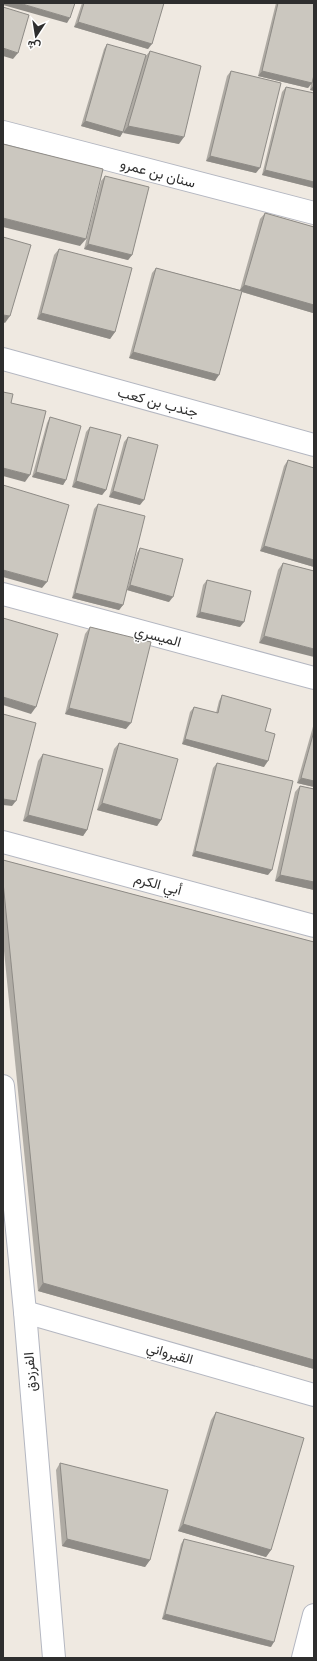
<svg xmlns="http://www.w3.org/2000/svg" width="317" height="1661" font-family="'Noto Sans',Vazirmatn,sans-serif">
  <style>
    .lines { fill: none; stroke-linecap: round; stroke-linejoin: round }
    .minor-casing { stroke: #b4b7c1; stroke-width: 24 }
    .minor { stroke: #fff; stroke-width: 22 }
    .wall { fill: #afaba4 }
    .shaded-wall { fill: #8e8b86 }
    .building { fill: #cbc7bf; stroke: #8e8b86 }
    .labels { text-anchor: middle; stroke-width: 3; stroke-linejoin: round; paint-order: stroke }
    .street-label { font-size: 14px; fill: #2e2e2e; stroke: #fff }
  </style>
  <rect width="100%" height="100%" fill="#efe9e1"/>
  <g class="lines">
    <g class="minor-casing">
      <g id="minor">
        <path d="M 3,132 L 314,213"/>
        <path d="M 3,359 L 314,445"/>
        <path d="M 3,594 L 314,678"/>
        <path d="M 3,842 L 314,926"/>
        <path d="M 3,1086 L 25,1312 L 54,1658"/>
        <path d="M 25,1312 L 314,1395"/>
        <path d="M 303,1658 L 314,1615"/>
      </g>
    </g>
    <use href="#minor" class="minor"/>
  </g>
  <g class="wall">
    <path d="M 82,3 L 164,3 L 148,49 L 74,27 Z"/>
    <path d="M 276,3 L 314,3 L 314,91 L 310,90 L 311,84 L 308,88 L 258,76 Z"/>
    <path d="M 107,44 L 126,123 L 145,57 L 150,51 L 179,144 L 123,132 L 120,137 L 81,126 L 104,49 Z"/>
    <path d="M 231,71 L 256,173 L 206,161 L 227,76 Z"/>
    <path d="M 286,87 L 314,188 L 262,175 L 282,92 Z"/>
    <path d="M 105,176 L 132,255 L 128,260 L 84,249 L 101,181 Z"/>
    <path d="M 265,213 L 314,227 L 314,312 L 313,313 L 242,292 L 215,381 L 129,358 L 152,273 L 156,268 L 240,290 L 260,219 Z"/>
    <path d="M 59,249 L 115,332 L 110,339 L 37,319 L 54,255 Z"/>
    <path d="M 50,417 L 66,480 L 63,485 L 32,477 L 47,423 Z"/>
    <path d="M 90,427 L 106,490 L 102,495 L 72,487 L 86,432 Z"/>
    <path d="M 128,437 L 140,505 L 109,497 L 124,442 Z"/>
    <path d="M 288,460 L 314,567 L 260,551 L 284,466 Z"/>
    <path d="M 98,504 L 123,605 L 119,610 L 72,598 L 94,509 Z"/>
    <path d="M 140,548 L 169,602 L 127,590 L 137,553 Z"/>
    <path d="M 283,563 L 314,571 L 259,643 L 278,570 Z"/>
    <path d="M 207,580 L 240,627 L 196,617 L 203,585 Z"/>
    <path d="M 90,627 L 126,729 L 65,714 L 85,634 Z"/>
    <path d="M 222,695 L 265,731 L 264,767 L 182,744 L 190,712 L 194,707 L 216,713 L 219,701 Z"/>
    <path d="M 314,723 L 314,787 L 297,783 Z"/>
    <path d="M 119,743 L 161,820 L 157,826 L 97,810 L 114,749 Z"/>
    <path d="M 43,754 L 87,830 L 83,836 L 23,821 L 38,761 Z"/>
    <path d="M 217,763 L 268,875 L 192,856 L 213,768 Z"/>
    <path d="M 300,786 L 314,789 L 314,890 L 275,881 L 295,792 Z"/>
    <path d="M 3,860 L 314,942 L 314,1369 L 38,1291 L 3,941 Z"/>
    <path d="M 216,1412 L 271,1550 L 266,1557 L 178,1531 L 211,1420 Z"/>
    <path d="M 60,1463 L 150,1560 L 145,1567 L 62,1546 L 56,1470 Z"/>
    <path d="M 184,1539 L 271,1647 L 162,1619 L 181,1544 Z"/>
  </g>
  <g class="shaded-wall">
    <path d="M 3,3 L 19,3 L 70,18 L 67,23 L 3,5 Z"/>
    <path d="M 78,22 L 152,44 L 148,49 L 74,27 Z"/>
    <path d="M 3,48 L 18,53 L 13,59 L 3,56 Z"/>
    <path d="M 262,71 L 312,83 L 308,88 L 258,76 Z"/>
    <path d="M 314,85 L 314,91 L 310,90 Z"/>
    <path d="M 85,121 L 123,132 L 120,137 L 81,126 Z"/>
    <path d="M 128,126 L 184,137 L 179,144 L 123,133 Z"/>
    <path d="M 210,156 L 260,168 L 256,173 L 206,161 Z"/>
    <path d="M 265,170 L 314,182 L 314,188 L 262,175 Z"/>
    <path d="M 3,218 L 86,239 L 80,246 L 3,227 Z"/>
    <path d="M 88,244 L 132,255 L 128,260 L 84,249 Z"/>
    <path d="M 244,285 L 314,305 L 314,312 L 313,313 L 239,291 Z"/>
    <path d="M 41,313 L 115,332 L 110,339 L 37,319 Z"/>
    <path d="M 3,315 L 10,316 L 5,323 L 3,322 Z"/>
    <path d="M 133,352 L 219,375 L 215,381 L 129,358 Z"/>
    <path d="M 3,468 L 30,475 L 25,482 L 3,476 Z"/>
    <path d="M 36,472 L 66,480 L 63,485 L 32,477 Z"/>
    <path d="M 76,481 L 106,490 L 102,495 L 72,487 Z"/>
    <path d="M 113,491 L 144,500 L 140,505 L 109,497 Z"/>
    <path d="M 264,546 L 314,560 L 314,567 L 260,551 Z"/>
    <path d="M 3,570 L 47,582 L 42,588 L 3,577 Z"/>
    <path d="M 130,585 L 173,597 L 169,602 L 127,590 Z"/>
    <path d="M 75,593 L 123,605 L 119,610 L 72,598 Z"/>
    <path d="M 200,612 L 244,622 L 240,627 L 196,617 Z"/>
    <path d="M 264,636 L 314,649 L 314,657 L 259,643 Z"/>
    <path d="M 3,697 L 36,707 L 31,714 L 3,705 Z"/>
    <path d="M 69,708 L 131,723 L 126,729 L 65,714 Z"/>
    <path d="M 185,739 L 268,761 L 264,767 L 182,744 Z"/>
    <path d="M 301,778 L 314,781 L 314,787 L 297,783 Z"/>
    <path d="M 3,799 L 16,801 L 12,806 L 3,805 Z"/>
    <path d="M 102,803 L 161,820 L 157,826 L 97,810 Z"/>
    <path d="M 28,815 L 87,830 L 83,836 L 23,821 Z"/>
    <path d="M 195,851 L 272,870 L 268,875 L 192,856 Z"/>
    <path d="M 280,875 L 314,882 L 314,890 L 275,881 Z"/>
    <path d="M 43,1283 L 314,1360 L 314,1369 L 38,1291 Z"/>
    <path d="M 183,1524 L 271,1550 L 266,1557 L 178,1531 Z"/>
    <path d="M 67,1539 L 150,1560 L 145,1567 L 62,1546 Z"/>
    <path d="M 165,1614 L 274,1642 L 271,1647 L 162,1619 Z"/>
  </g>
  <g class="building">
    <path d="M 19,3 L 75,3 L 70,18 Z"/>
    <path d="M 84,3 L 164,3 L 152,44 L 78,22 Z"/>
    <path d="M 278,3 L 314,3 L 314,75 L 312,83 L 262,71 Z"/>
    <path d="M 3,7 L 29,15 L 18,53 L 3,48 Z"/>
    <path d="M 107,44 L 146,55 L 123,132 L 85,121 Z"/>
    <path d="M 150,51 L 201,66 L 184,137 L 128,126 Z"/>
    <path d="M 231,71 L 281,83 L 260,168 L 210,156 Z"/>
    <path d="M 286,87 L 314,93 L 314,182 L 265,170 Z"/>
    <path d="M 3,144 L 103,169 L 86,239 L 3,218 Z"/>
    <path d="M 105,176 L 149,187 L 132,255 L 88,244 Z"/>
    <path d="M 265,213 L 314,227 L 314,305 L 244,285 Z"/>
    <path d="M 3,237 L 31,245 L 10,316 L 3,315 Z"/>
    <path d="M 59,249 L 132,268 L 115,332 L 41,313 Z"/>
    <path d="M 156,268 L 242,291 L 219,375 L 133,352 Z"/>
    <path d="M 3,392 L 13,394 L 11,403 L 46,411 L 30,475 L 3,468 Z"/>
    <path d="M 50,417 L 81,426 L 66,480 L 36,472 Z"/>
    <path d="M 90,427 L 121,435 L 106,490 L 76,481 Z"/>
    <path d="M 128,437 L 158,445 L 144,500 L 113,491 Z"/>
    <path d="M 288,460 L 314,468 L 314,560 L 264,546 Z"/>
    <path d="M 3,485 L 69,505 L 47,582 L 3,570 Z"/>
    <path d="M 98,504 L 145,516 L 123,605 L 75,593 Z"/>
    <path d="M 140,548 L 183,559 L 173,597 L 130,585 Z"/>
    <path d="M 283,563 L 314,571 L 314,649 L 264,636 Z"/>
    <path d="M 207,580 L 251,591 L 244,622 L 200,612 Z"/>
    <path d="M 3,618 L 58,634 L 36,707 L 3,697 Z"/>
    <path d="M 90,627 L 151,642 L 131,723 L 69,708 Z"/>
    <path d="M 222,695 L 271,709 L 265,731 L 275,734 L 268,761 L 185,739 L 194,707 L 218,713 Z"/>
    <path d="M 3,714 L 36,723 L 16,801 L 3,799 Z"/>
    <path d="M 314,731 L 314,781 L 301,778 Z"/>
    <path d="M 119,743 L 178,759 L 161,820 L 102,803 Z"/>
    <path d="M 43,754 L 103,769 L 87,830 L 28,815 Z"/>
    <path d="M 217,763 L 293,781 L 272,870 L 195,851 Z"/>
    <path d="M 300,786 L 314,789 L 314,882 L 280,875 Z"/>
    <path d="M 3,860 L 314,942 L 314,1360 L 43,1283 L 3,882 Z"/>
    <path d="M 216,1412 L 304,1438 L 271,1550 L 183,1524 Z"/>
    <path d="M 60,1463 L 168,1490 L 150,1560 L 67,1539 Z"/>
    <path d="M 184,1539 L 294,1566 L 274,1642 L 165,1614 Z"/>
  </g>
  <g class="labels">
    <g class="street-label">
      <text transform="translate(158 173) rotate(15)" y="5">سنان بن عمرو</text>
      <text transform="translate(158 402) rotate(15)" y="5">جندب بن كعب</text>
      <text transform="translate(158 636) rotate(15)" y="5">الميسري</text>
      <text transform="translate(158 884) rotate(15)" y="5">أبي الكرم</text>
      <text transform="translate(170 1353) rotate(16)" y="5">القيرواني</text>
      <text transform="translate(30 1372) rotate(-95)" y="5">الفرزدق</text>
    </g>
  </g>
  <rect width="317" height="1661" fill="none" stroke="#2e2e2e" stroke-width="8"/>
  <g transform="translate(36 36) rotate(192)" stroke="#ffffff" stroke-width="3" paint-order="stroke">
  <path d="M0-3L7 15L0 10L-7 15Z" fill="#2e2e2e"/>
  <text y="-6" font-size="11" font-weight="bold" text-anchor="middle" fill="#2e2e2e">ش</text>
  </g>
</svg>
